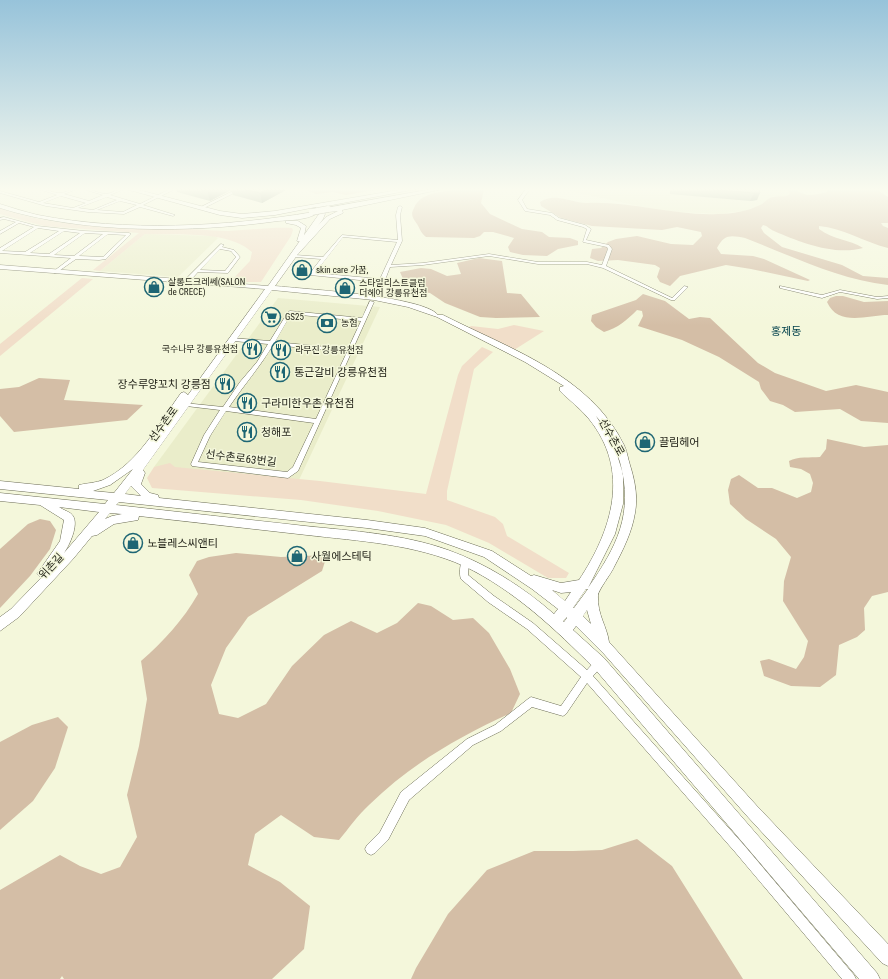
<svg xmlns="http://www.w3.org/2000/svg" width="888" height="979" font-family="'Roboto Condensed','Noto Sans KR',sans-serif">
  <style>
    .built { fill: #eaedca }
    .green { fill: #f1dec9 }
    .forest { fill: #d4bea6 }
    .lines { fill: none; stroke-linecap: round; stroke-linejoin: round }
    .street-casing { stroke: #6b6c55; stroke-width: 1 }
    .secondary-casing { stroke: #6b6c55; stroke-width: 1 }
    .primary-casing { stroke: #6b6c55; stroke-width: 1 }
    .street { fill: #fff; fill-rule: evenodd }
    .secondary { fill: #fff; fill-rule: evenodd }
    .primary { fill: #fff; fill-rule: evenodd }
    .primary-bridge-casing { stroke: #6b6c55; stroke-width: 7; stroke-linecap: butt }
    .primary-bridge { stroke: #fff; stroke-width: 6 }
    .wall { fill: #939e8a }
    .shaded-wall { fill: #788171 }
    .building { fill: #abb8a1; stroke: #788171 }
    .labels { text-anchor: middle; stroke-width: 3; stroke-linejoin: round; paint-order: stroke }
    .far-poi-label { font-size: 9px; fill: #24251b; stroke: #f4f7db; text-anchor: start }
    .far-quarter-label { font-size: 11px; fill: #00404b; stroke: #f4f7db }
    .poi-label { font-size: 11px; fill: #24251b; stroke: #f4f7db; text-anchor: start }
    .street-label { font-size: 11px; fill: #24251b; stroke: #f4f7db }
  </style>
  <rect width="100%" height="100%" fill="#f4f7db"/>
  <g class="built">
    <path d="M 560,189 L 788,189 L 791,194 L 787,196 L 773,196 L 761,205 L 744,211 L 718,214 L 662,211 Z"/>
    <path d="M 145,234 L 214,236 L 218,238 L 178,277 L 100,271 Z"/>
    <path d="M 278,298 L 380,307 L 299,480 L 154,467 Z"/>
  </g>
  <g class="green">
    <path d="M 0,208 C 55,228 113,227 171,228 C 190,228 209,231 228,231 C 250,230 271,227 292,228 L 293,230 L 291,236 L 261,282 L 230,282 L 250,261 L 252,252 C 229,230 175,235 145,234 L 100,271 L 93,270 L 139,233 L 44,226 L 0,214 Z"/>
    <path d="M 82,278 L 93,279 L 0,356 L 0,344 Z"/>
    <path d="M 514,325 L 544,331 L 514,350 L 468,328 L 471,326 L 498,329 Z"/>
    <path d="M 482,347 L 493,352 L 474,369 L 447,491 L 447,500 L 495,517 L 503,524 L 507,536 L 569,573 L 566,578 L 548,578 L 489,543 L 446,525 L 378,511 L 301,500 L 152,488 L 147,478 L 154,467 L 170,463 L 175,467 L 320,481 L 426,494 L 458,375 L 462,366 Z"/>
  </g>
  <g class="forest">
    <path d="M 304,189 L 381,189 L 346,195 L 333,192 L 316,194 Z"/>
    <path d="M 461,189 L 484,189 L 481,203 L 490,214 L 522,229 L 542,232 L 549,237 L 570,238 L 578,241 L 578,245 L 558,249 L 547,256 L 523,255 L 510,252 L 508,247 L 514,238 L 493,232 L 484,232 L 480,236 L 474,238 L 426,237 C 421,233 420,229 417,224 C 413,218 410,215 414,208 C 422,190 444,193 461,189 Z"/>
    <path d="M 788,189 C 795,189 797,191 804,194 C 811,196 820,194 827,192 L 828,189 L 880,189 L 876,189 L 888,197 L 888,223 L 881,223 L 883,226 L 888,228 L 888,248 C 864,242 843,228 819,226 L 819,229 C 833,240 849,239 863,248 C 835,256 799,242 774,231 C 769,229 768,226 763,225 L 761,228 L 764,233 L 782,247 L 842,265 L 863,276 L 888,278 L 888,285 C 837,279 792,256 745,238 C 731,235 724,234 717,248 L 721,254 L 753,256 L 764,259 L 810,280 L 808,281 L 751,269 L 726,265 L 680,276 L 670,286 L 660,282 L 657,277 L 660,268 L 655,265 L 618,260 L 598,261 L 590,258 L 592,249 L 601,248 L 608,242 L 616,239 L 637,236 L 671,244 L 693,245 L 702,236 L 701,232 L 677,227 L 662,230 L 592,226 L 561,218 L 541,206 L 540,202 C 555,192 571,203 587,203 C 631,201 674,216 718,214 C 732,214 748,211 760,205 C 765,203 767,198 773,197 C 779,195 785,198 790,194 Z"/>
    <path d="M 479,258 L 502,261 L 507,293 L 521,294 L 540,317 L 496,318 L 480,317 L 445,303 L 430,293 L 418,291 L 406,286 L 400,272 L 421,268 L 431,269 L 447,276 L 461,274 L 457,263 Z"/>
    <path d="M 643,294 L 665,301 L 689,319 L 700,317 L 710,318 L 758,363 L 775,373 L 826,391 L 856,385 L 888,392 L 888,423 L 861,421 L 840,409 L 795,412 L 783,405 L 770,401 L 761,389 L 759,382 L 719,357 L 682,340 L 638,326 L 643,316 L 642,311 L 637,310 C 627,320 618,328 604,332 L 596,327 L 591,321 L 592,315 L 636,300 Z"/>
    <path d="M 836,296 L 843,296 L 864,302 L 888,301 L 888,315 C 867,315 838,327 827,302 L 830,298 Z"/>
    <path d="M 39,378 L 70,380 L 64,400 L 143,405 L 127,420 L 14,432 L 0,416 L 0,389 L 19,387 Z"/>
    <path d="M 827,439 L 864,447 L 888,445 L 888,592 L 872,596 L 864,608 L 865,630 L 857,637 L 839,645 L 836,675 L 820,687 L 791,686 L 764,676 L 760,661 L 769,659 L 796,669 L 804,657 L 808,641 L 783,601 L 784,581 L 791,557 L 776,539 L 746,519 L 730,504 L 728,490 L 731,479 L 739,475 L 758,488 L 772,488 L 797,498 L 811,492 L 813,483 L 810,474 L 801,469 L 790,467 L 789,461 C 798,456 810,458 820,457 L 826,449 Z"/>
    <path d="M 40,519 L 50,521 L 56,530 L 50,549 L 30,576 L 0,608 L 0,549 L 28,524 Z"/>
    <path d="M 236,553 L 281,557 L 327,555 L 322,571 L 248,617 L 226,648 L 211,685 L 219,714 L 238,718 L 266,704 L 292,666 L 324,635 L 351,621 L 377,633 L 397,623 L 418,603 L 431,606 L 453,620 L 473,618 L 489,633 L 510,669 L 520,694 L 511,713 C 458,737 411,764 369,805 C 358,815 349,828 339,840 L 314,837 L 281,815 L 255,834 L 248,865 L 280,882 L 310,906 L 304,949 L 272,979 L 64,979 L 62,976 L 60,979 L 0,979 L 0,890 L 60,855 L 80,866 L 101,874 L 120,867 L 137,837 L 127,795 L 139,746 L 147,699 L 141,661 C 164,641 183,620 198,594 L 189,575 L 197,561 L 209,557 Z"/>
    <path d="M 58,717 L 68,727 L 55,768 L 33,801 L 0,830 L 0,742 L 32,725 Z"/>
    <path d="M 637,839 L 672,866 L 743,979 L 411,979 L 416,968 L 448,914 L 487,870 L 534,851 L 573,851 L 602,850 Z"/>
  </g>
  <g class="lines">
    <g class="street-casing">
      <g id="street">
        <path d="M 39,189 C 46,189 53,193 60,193 C 65,193 71,189 77,189 L 64,194 L 89,201 L 103,195 L 83,189 C 91,189 98,193 105,194 C 111,194 117,189 124,189 L 110,195 L 140,204 L 170,189 L 175,189 L 143,205 L 175,215 L 173,216 L 140,207 L 124,214 L 88,212 L 46,206 L 0,193 L 0,191 L 39,202 L 57,195 ZM 61,196 L 86,203 L 73,208 L 43,203 ZM 107,197 L 117,200 L 93,210 L 78,208 ZM 120,201 L 137,205 L 123,212 L 97,210 Z"/>
        <path d="M 237,189 L 242,189 L 202,209 L 199,208 Z"/>
        <path d="M 526,189 L 530,189 L 522,200 L 527,209 L 552,213 L 559,218 L 585,225 L 591,229 L 586,240 L 609,245 L 612,249 L 606,266 L 672,298 L 684,286 L 688,287 L 675,300 L 671,300 L 603,268 L 587,264 L 538,264 L 489,256 L 423,265 L 390,267 L 385,280 L 385,281 L 383,282 L 376,298 L 374,299 L 372,298 L 379,282 L 310,275 L 310,273 L 321,259 L 295,257 L 293,256 L 295,255 L 323,257 L 342,235 L 398,240 L 396,215 L 398,207 L 400,206 L 402,207 L 400,215 L 402,241 L 391,265 L 423,263 L 489,254 L 538,262 L 587,262 L 602,265 L 608,249 L 607,247 L 583,242 L 587,229 L 583,227 L 557,220 L 550,215 L 525,211 L 518,200 ZM 343,237 L 397,242 L 380,279 L 315,273 Z"/>
        <path d="M 4,217 L 37,226 L 84,231 L 129,233 L 131,234 L 106,259 L 99,260 L 76,259 L 56,273 L 54,273 L 54,271 L 71,258 L 0,253 L 0,248 L 34,227 L 19,223 L 0,234 L 0,231 L 16,222 L 4,219 L 0,220 L 0,218 ZM 38,228 L 59,231 L 25,252 L 2,251 ZM 64,231 L 80,233 L 49,254 L 30,253 ZM 85,233 L 103,234 L 74,256 L 54,255 ZM 108,234 L 126,235 L 103,257 L 79,256 Z"/>
        <path d="M 221,244 L 224,245 L 222,247 L 234,250 L 240,257 L 228,273 L 198,272 L 188,283 L 184,283 L 184,281 ZM 220,249 L 231,251 L 236,257 L 225,271 L 200,270 Z"/>
        <path d="M 780,286 L 822,295 L 840,290 L 877,297 L 888,296 L 888,298 L 877,299 L 840,292 L 822,298 L 780,288 Z"/>
        <path d="M 370,301 L 374,302 L 298,471 L 288,478 L 192,466 L 191,464 L 204,435 L 220,410 L 186,406 L 184,405 L 183,404 L 184,403 L 223,407 L 240,382 L 257,362 L 268,344 L 233,341 L 230,339 L 231,338 L 270,341 L 288,312 L 290,311 L 362,318 ZM 291,314 L 361,321 L 348,349 L 275,342 ZM 273,345 L 347,352 L 316,419 L 229,407 C 243,386 260,367 273,345 ZM 226,411 L 314,423 L 293,467 L 287,472 L 198,462 L 210,436 Z"/>
        <path d="M 465,560 L 468,561 L 469,563 L 468,575 L 494,596 L 533,623 L 587,670 L 596,660 L 599,659 L 602,660 L 603,663 L 602,666 L 593,676 L 743,844 L 854,975 L 856,979 L 842,979 L 735,852 L 587,683 L 566,714 L 563,716 L 532,707 L 501,731 L 473,745 L 409,800 L 388,840 L 375,853 L 371,855 L 367,853 L 365,849 L 367,845 L 380,832 L 401,792 L 467,739 L 495,725 L 528,699 L 531,697 L 561,706 L 581,677 L 527,629 L 488,602 L 461,579 C 459,574 460,565 462,561 Z"/>
      </g>
    </g>
    <g class="secondary-casing">
      <path id="secondary" d="M 126,189 L 135,189 L 220,211 L 242,214 L 275,211 L 404,189 L 416,189 L 322,207 L 325,214 L 323,219 L 275,286 C 304,289 423,296 438,315 L 443,315 C 508,348 590,375 624,445 C 627,451 628,459 630,465 C 635,481 638,497 635,513 C 632,532 623,550 614,567 C 611,574 599,589 598,595 C 597,615 607,626 609,642 L 757,806 L 888,944 L 888,966 L 882,963 L 747,816 L 604,654 L 576,626 L 573,630 L 604,658 L 877,973 L 880,979 L 859,979 L 594,668 C 555,629 514,590 464,566 C 415,544 359,541 307,535 C 251,529 195,522 139,516 L 138,520 L 114,524 L 97,535 L 92,536 L 73,559 L 19,617 L 0,631 L 0,617 L 11,609 L 41,578 L 37,574 L 60,541 L 64,520 L 40,505 L 0,501 L 0,493 L 105,504 L 108,500 L 0,489 L 0,481 L 79,489 L 79,485 C 87,483 96,483 103,480 C 139,463 159,423 181,393 L 184,392 L 188,395 L 265,289 L 0,269 L 0,265 L 268,286 L 319,214 L 316,207 L 275,215 L 242,218 L 220,215 ZM 272,290 L 374,300 L 408,307 L 437,317 L 525,362 L 564,386 L 560,387 L 560,391 C 569,400 581,409 589,419 C 631,471 612,530 579,580 L 561,583 L 534,575 L 531,576 L 492,551 L 425,528 L 367,520 L 159,498 L 158,495 L 150,493 L 141,484 L 145,473 L 143,470 ZM 596,416 C 608,429 615,446 620,462 C 634,514 617,546 588,588 L 615,534 L 623,504 L 623,474 L 614,445 ZM 133,469 L 114,493 L 93,491 L 110,485 ZM 131,486 L 141,496 L 125,494 ZM 119,502 L 367,528 L 425,536 L 484,557 L 532,589 L 558,609 L 554,614 C 523,587 487,564 448,550 C 403,534 353,531 305,526 C 242,519 179,512 116,505 ZM 59,507 L 99,512 L 64,553 C 69,546 79,525 73,516 C 71,512 63,510 59,507 ZM 110,513 L 122,514 L 112,516 L 105,519 ZM 586,589 L 588,589 L 574,608 L 573,608 ZM 552,590 L 561,593 L 571,592 L 565,601 ZM 587,610 L 591,624 L 583,616 ZM 567,617 L 567,618 L 564,622 L 563,621 Z"/>
    </g>
    <g class="primary-casing">
      <g id="primary">
        <path d="M 432,189 L 443,189 L 342,210 L 343,213 L 330,219 L 298,254 L 293,253 L 302,242 L 297,241 L 301,228 L 296,225 L 286,223 L 286,221 L 298,221 L 306,226 L 303,241 L 326,217 L 338,211 L 328,212 L 326,208 Z"/>
        <path d="M 0,204 C 13,208 25,212 38,215 C 125,232 226,227 313,212 L 316,214 C 307,220 289,220 278,221 C 193,233 82,234 0,208 Z"/>
      </g>
    </g>
    <use href="#street" class="street"/>
    <use href="#secondary" class="secondary"/>
    <use href="#primary" class="primary"/>
    <g class="primary-bridge-casing">
      <path id="primary-bridge" d="M 312,212 L 328,209"/>
    </g>
    <use href="#primary-bridge" class="primary-bridge"/>
  </g>
  <g class="wall">
    <path d="M 176,189 L 285,189 L 286,190 L 262,203 L 233,195 L 231,190 L 210,201 L 177,192 Z"/>
    <path d="M 670,189 L 759,189 L 757,200 L 750,201 L 670,194 Z"/>
  </g>
  <g class="shaded-wall">
    <path d="M 212,189 L 231,189 L 231,190 L 210,201 L 207,191 Z"/>
    <path d="M 268,189 L 285,189 L 286,190 L 262,203 L 260,193 Z"/>
    <path d="M 754,193 L 760,193 L 757,200 L 750,201 Z"/>
  </g>
  <g class="building">
    <path d="M 198,189 L 212,189 L 207,191 Z"/>
    <path d="M 242,189 L 268,189 L 260,193 Z"/>
    <path d="M 703,189 L 759,189 L 760,193 L 754,193 Z"/>
  </g>
  <linearGradient id="sky" x2="0" y2="1"><stop stop-color="#97c3da"/><stop offset="0.58" stop-color="#fafbef"/><stop offset="1" stop-color="#fafbef" stop-opacity="0"/></linearGradient>
  <rect width="888" height="326" fill="url(#sky)"/>
  <defs>
    <g id="shop-ring" transform="scale(1)"><circle r="9.5" fill="#f4f7db" stroke="#1e6674" stroke-width="1.5"/><path d="M-5-2.5h2.3a2.7 3.5 0 0 1 5.4 0H5L5.5 6h-11ZM-1.5-2.5h3a1.5 2.3 0 0 0-3 0Z" fill="#1e6674"/></g>
    <g id="supermarket-ring" transform="scale(1)"><circle r="9.5" fill="#f4f7db" stroke="#1e6674" stroke-width="1.5"/><path d="M-6-5.5h2.5l.6 2H6L4.5 2H-2.5L-4.4-4H-6ZM-1.5 3.2a1.3 1.3 0 1 0 .1 0ZM3 3.2a1.3 1.3 0 1 0 .1 0Z" fill="#1e6674"/></g>
    <g id="bank-ring" transform="scale(1)"><circle r="9.5" fill="#f4f7db" stroke="#1e6674" stroke-width="1.5"/><path d="M-6-4H6V4H-6ZM0-2.3a2.3 2.3 0 1 0 0 4.6a2.3 2.3 0 1 0 0-4.6Z" fill="#1e6674"/></g>
    <g id="restaurant-ring" transform="scale(1)"><circle r="9.5" fill="#f4f7db" stroke="#1e6674" stroke-width="1.5"/><path d="M-5-6h1v4h1v-4h1v4h1v-4h1v5L-1.5 .5V6h-2V.5L-5-1ZM5-6V6H3V1.5H1.5Q1.5-4 5-6Z" fill="#1e6674"/></g>
  </defs>
  <g fill-rule="evenodd">
    <use href="#shop-ring" x="302" y="270"/>
    <use href="#shop-ring" x="154" y="287"/>
    <use href="#shop-ring" x="345" y="288"/>
    <use href="#supermarket-ring" x="271" y="317"/>
    <use href="#bank-ring" x="327" y="323"/>
    <use href="#restaurant-ring" x="252" y="349"/>
    <use href="#restaurant-ring" x="281" y="350"/>
    <use href="#restaurant-ring" x="280" y="372"/>
    <use href="#restaurant-ring" x="225" y="384"/>
    <use href="#restaurant-ring" x="247" y="403"/>
    <use href="#restaurant-ring" x="247" y="432"/>
    <use href="#shop-ring" x="645" y="442"/>
    <use href="#shop-ring" x="133" y="543"/>
    <use href="#shop-ring" x="297" y="556"/>
  </g>
  <g class="labels">
    <g class="far-poi-label">
      <text x="316" y="273">skin care 가꿈,</text>
      <text x="168" y="285">살롱드크레쎄(SALON<tspan x="168" dy="10">de CRECE)</tspan></text>
      <text x="359" y="286">스타일리스트클럽<tspan x="359" dy="10">더헤어 강릉유천점</tspan></text>
      <text x="285" y="320">GS25</text>
      <text x="341" y="326">농협</text>
      <text x="238" y="352" text-anchor="end">국수나무 강릉유천점</text>
      <text x="295" y="353">라무진 강릉유천점</text>
    </g>
    <g class="far-quarter-label">
      <text x="786" y="335">홍제동</text>
    </g>
    <g class="poi-label">
      <text x="294" y="376">통근갈비 강릉유천점</text>
      <text x="211" y="388" text-anchor="end">장수루양꼬치 강릉점</text>
      <text x="261" y="407">구라미한우촌 유천점</text>
      <text x="261" y="436">청해포</text>
      <text x="659" y="446">끌림헤어</text>
      <text x="147" y="547">노블레스씨앤티</text>
      <text x="311" y="560">사월에스테틱</text>
    </g>
    <g class="street-label">
      <text transform="translate(163 424) rotate(-54)" y="4">선수촌로</text>
      <text transform="translate(612 437) rotate(61)" y="4">선수촌로</text>
      <text transform="translate(241 458) rotate(7)" y="4">선수촌로63번길</text>
      <text transform="translate(51 566) rotate(-47)" y="4">위촌길</text>
    </g>
  </g>
</svg>
